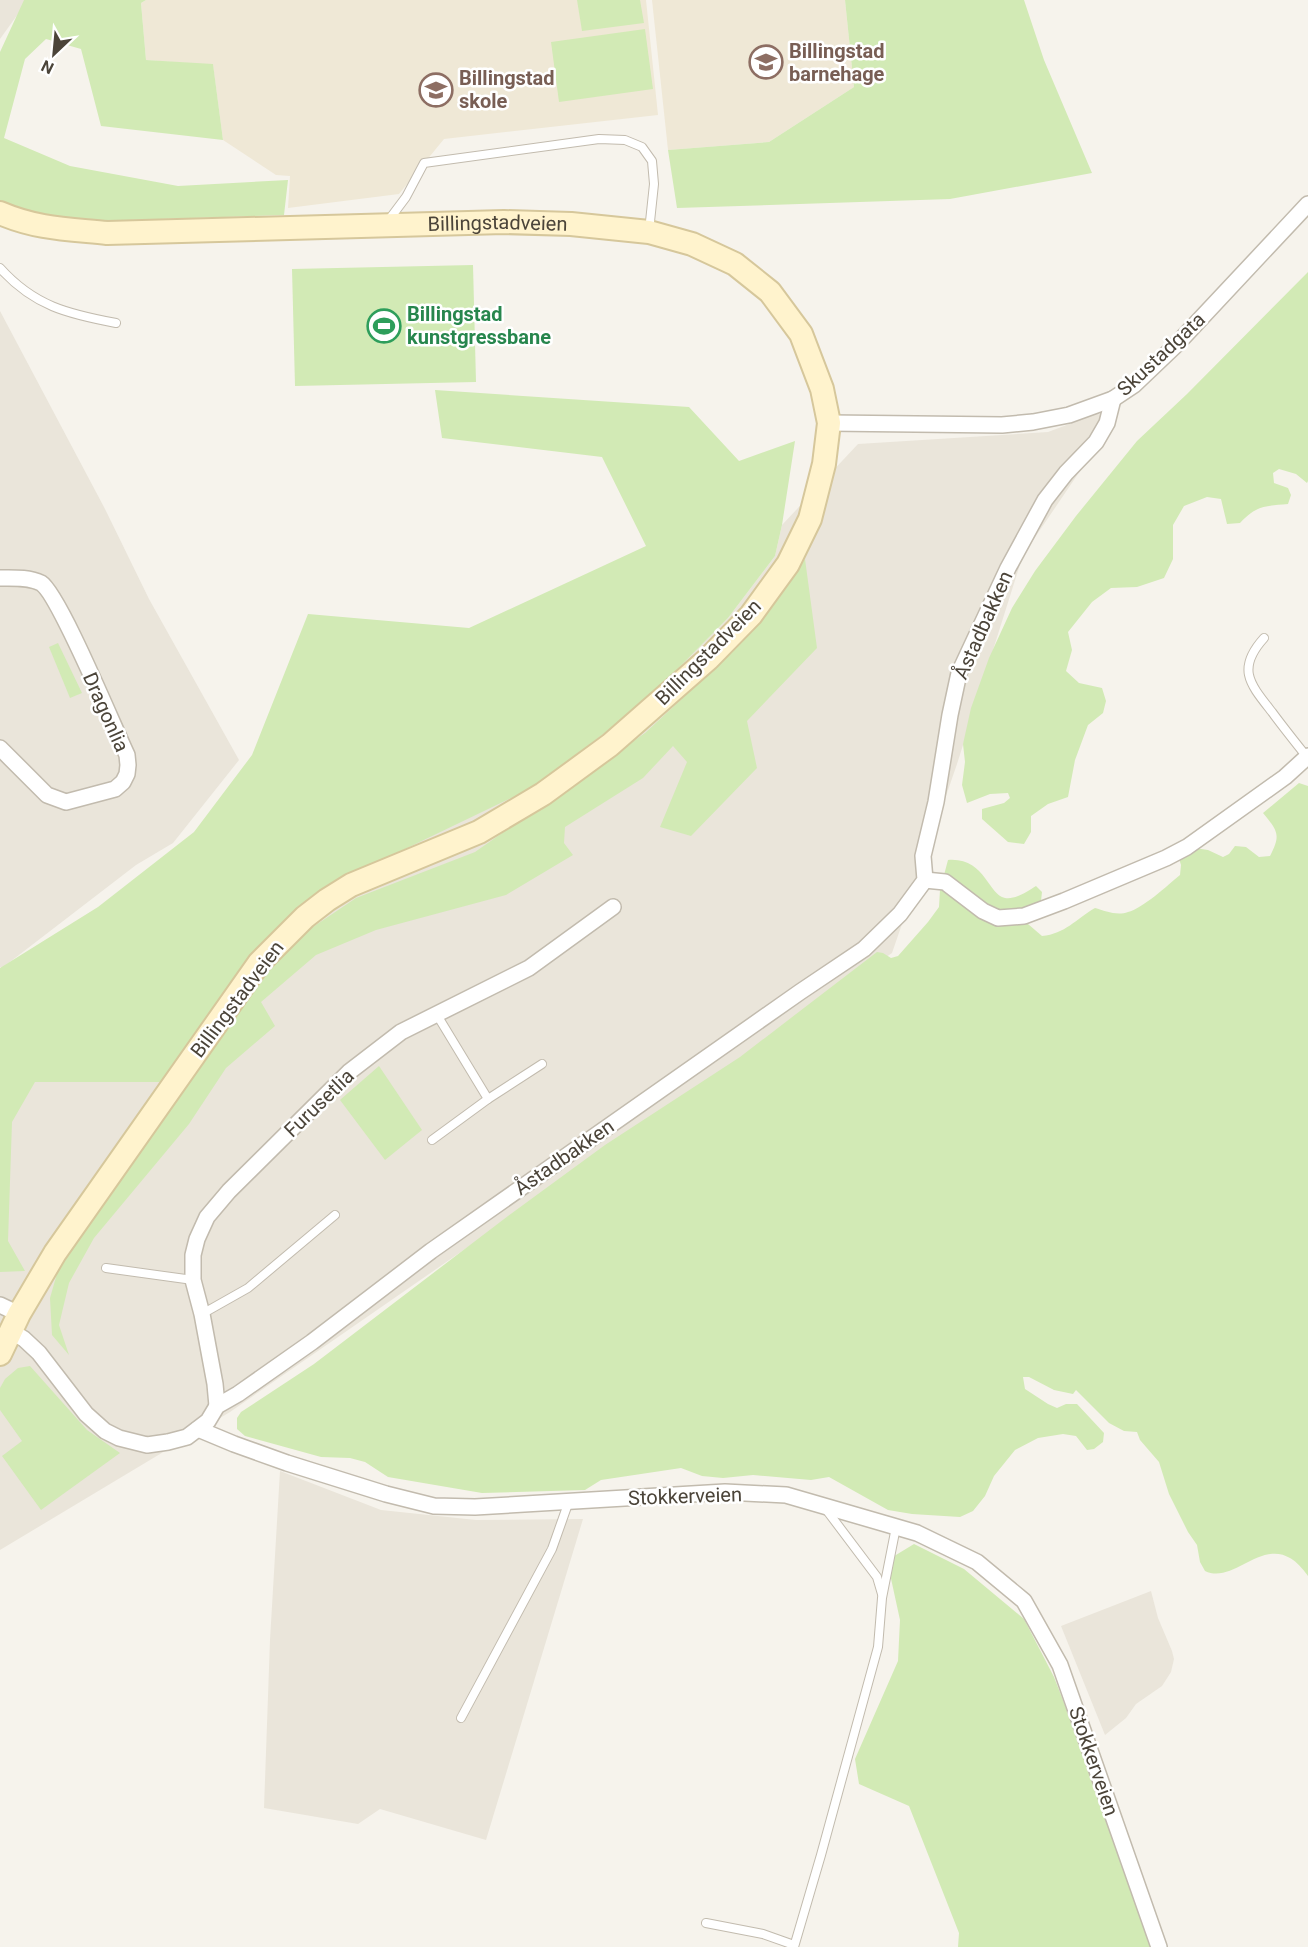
<svg xmlns="http://www.w3.org/2000/svg" width="1308" height="1947" font-family="Roboto,sans-serif">
  <style>
    .residential { fill: #eae5da }
    .education { fill: #efe8d6 }
    .green { fill: #d2eab5 }
    .lines { fill: none; stroke-linecap: round; stroke-linejoin: round }
    .lane-casing { stroke: #c2bbae; stroke-width: 10 }
    .street-casing { stroke: #c2bbae; stroke-width: 18 }
    .secondary-casing { stroke: #d6c79b; stroke-width: 26 }
    .lane { stroke: #fff; stroke-width: 8 }
    .street { stroke: #fff; stroke-width: 15 }
    .secondary { stroke: #fff3cd; stroke-width: 22 }
    .labels { text-anchor: middle; stroke-width: 5; stroke-linejoin: round; paint-order: stroke }
    .education-label { font-size: 20px; font-weight: bold; fill: #785e54; stroke: #fff; text-anchor: start }
    .street-label { font-size: 20px; fill: #4b4439; stroke: #fff }
    .leisure-label { font-size: 20px; font-weight: bold; fill: #27864d; stroke: #fff; text-anchor: start }
  </style>
  <rect width="100%" height="100%" fill="#f6f3ec"/>
  <g class="residential">
    <path d="M 0,0 L 28,0 L 0,39 Z"/>
    <path d="M 0,311 L 105,509 L 149,599 L 239,760 L 173,843 L 136,865 L 2,968 L 0,967 Z"/>
    <path d="M 1096,414 L 1118,415 L 1023,555 L 957,764 L 892,953 L 230,1412 L 0,1550 L 0,1063 L 239,975 L 294,912 L 349,876 L 644,703 L 728,618 L 775,556 L 782,525 L 858,444 L 1048,432 Z"/>
    <path d="M 280,1471 L 381,1510 L 476,1520 L 583,1519 L 486,1840 L 380,1809 L 358,1824 L 264,1808 L 270,1640 Z"/>
    <path d="M 1151,1591 L 1158,1618 L 1172,1651 L 1174,1659 L 1171,1672 L 1162,1686 L 1136,1704 L 1126,1718 L 1105,1735 L 1061,1626 Z"/>
  </g>
  <g class="education">
    <path d="M 146,0 L 646,0 L 658,115 L 444,139 L 399,194 L 288,208 L 290,176 L 276,175 L 223,140 L 213,65 L 146,60 L 141,3 Z"/>
    <path d="M 652,0 L 845,0 L 854,87 L 769,142 L 668,150 Z"/>
  </g>
  <g class="green">
    <path d="M 24,0 L 146,0 L 141,3 L 146,60 L 213,64 L 223,140 L 101,126 L 81,49 L 46,39 L 25,59 L 4,138 L 70,166 L 178,186 L 288,180 L 284,215 L 98,221 L 57,220 L 0,203 L 0,52 Z"/>
    <path d="M 577,0 L 640,0 L 644,23 L 582,31 Z"/>
    <path d="M 845,0 L 1024,0 L 1044,60 L 1092,173 L 950,199 L 677,208 L 668,150 L 769,142 L 854,87 Z"/>
    <path d="M 645,29 L 653,89 L 559,102 L 551,42 Z"/>
    <path d="M 473,265 L 476,382 L 295,386 L 292,269 Z"/>
    <path d="M 1308,272 L 1308,481 L 1307,483 L 1296,474 L 1279,469 L 1273,473 L 1274,483 L 1288,488 L 1291,495 L 1288,504 C 1265,506 1257,505 1240,523 L 1227,524 L 1221,499 L 1207,497 L 1184,506 L 1173,525 L 1173,559 L 1164,578 L 1137,587 L 1111,588 L 1092,602 L 1068,632 L 1072,650 L 1066,671 L 1079,683 L 1102,688 L 1106,701 L 1103,713 L 1088,725 L 1075,760 L 1068,797 L 1048,804 L 1031,816 L 1031,832 L 1024,844 L 1008,842 L 982,819 L 982,809 L 1004,803 L 1010,798 L 1008,793 L 990,794 L 967,803 L 962,785 L 965,762 L 963,744 L 971,708 L 989,658 L 1012,608 L 1035,571 L 1076,516 L 1137,441 L 1187,394 Z"/>
    <path d="M 435,390 L 689,407 L 739,461 L 795,441 L 782,525 L 775,556 L 728,618 L 644,703 L 532,788 L 349,876 L 294,912 L 239,975 L 162,1082 L 35,1082 L 12,1122 L 8,1241 L 25,1271 L 0,1272 L 0,968 L 98,907 L 194,832 L 252,755 L 308,614 L 469,628 L 646,546 L 602,457 L 442,438 Z"/>
    <path d="M 805,559 L 817,648 L 747,721 L 757,768 L 691,836 L 660,827 L 687,762 L 673,746 L 643,778 L 565,827 L 564,843 L 573,855 L 506,895 L 376,930 L 316,955 L 261,1002 L 275,1026 L 226,1068 L 189,1124 L 94,1238 L 69,1283 L 59,1325 L 69,1355 L 52,1335 L 50,1298 L 60,1263 L 253,989 L 301,935 L 356,898 L 475,852 L 645,733 L 712,671 L 770,610 Z"/>
    <path d="M 58,643 L 82,693 L 70,698 L 49,647 Z"/>
    <path d="M 1299,783 L 1308,786 L 1308,1576 C 1270,1521 1238,1587 1205,1571 L 1200,1562 L 1197,1545 L 1188,1532 L 1169,1494 L 1159,1462 L 1140,1440 L 1137,1432 L 1124,1431 L 1109,1423 L 1076,1390 L 1073,1394 L 1054,1390 L 1029,1377 L 1023,1377 L 1025,1389 L 1048,1404 L 1057,1408 L 1066,1404 L 1077,1404 L 1104,1433 L 1103,1442 L 1094,1449 L 1087,1450 L 1076,1436 L 1063,1434 L 1038,1438 L 1015,1450 L 994,1476 L 985,1496 L 973,1511 L 960,1517 L 912,1514 L 888,1510 L 829,1477 L 811,1480 L 753,1475 L 723,1478 L 702,1476 L 681,1468 L 601,1480 L 585,1490 L 482,1493 L 388,1477 L 365,1462 L 350,1458 L 321,1457 L 245,1436 L 237,1429 L 237,1418 L 241,1412 L 314,1364 L 508,1216 L 605,1145 L 740,1057 L 877,952 L 883,953 L 891,958 L 898,956 L 928,922 L 939,907 L 940,890 L 948,860 C 985,857 988,895 1005,898 C 1015,900 1028,891 1036,886 L 1042,892 L 1041,901 C 1031,909 1022,908 1011,911 L 1014,924 L 1028,924 L 1042,936 C 1065,934 1076,919 1095,908 C 1105,911 1117,916 1128,912 C 1142,909 1168,885 1180,875 L 1181,865 L 1176,849 L 1181,846 L 1208,850 L 1223,857 L 1229,854 L 1235,846 L 1246,847 L 1259,857 L 1270,856 C 1281,835 1278,831 1263,813 Z"/>
    <path d="M 379,1066 L 422,1130 L 385,1160 L 340,1100 Z"/>
    <path d="M 30,1366 L 87,1430 L 120,1453 L 41,1510 L 2,1456 L 22,1441 L 0,1410 L 0,1388 L 5,1379 L 18,1368 Z"/>
    <path d="M 914,1544 L 964,1569 L 1024,1619 L 1054,1677 L 1105,1809 L 1150,1947 L 958,1947 L 959,1933 L 909,1806 L 859,1784 L 855,1759 L 898,1661 L 900,1620 L 890,1574 L 891,1558 Z"/>
  </g>
  <g class="lines">
    <g class="lane-casing">
      <g id="lane">
        <path d="M 388,221 L 406,197 L 424,163 L 599,139 L 625,140 L 642,147 L 652,161 L 654,184 L 649,231"/>
        <path d="M 0,268 C 34,306 68,314 116,323"/>
        <path d="M 1264,638 C 1236,669 1250,684 1272,712 C 1283,727 1295,742 1307,757"/>
        <path d="M 488,1099 L 542,1064"/>
        <path d="M 432,1140 L 488,1099 L 437,1015"/>
        <path d="M 106,1268 L 193,1280"/>
        <path d="M 202,1314 L 248,1288 L 335,1215"/>
        <path d="M 825,1508 L 877,1577 L 882,1594"/>
        <path d="M 461,1718 L 552,1549 L 569,1501"/>
        <path d="M 706,1923 L 763,1934 L 794,1945"/>
        <path d="M 794,1947 L 821,1855 L 878,1647 L 882,1598 L 896,1527"/>
      </g>
    </g>
    <g class="street-casing">
      <g id="street">
        <path d="M 829,423 L 1002,425 L 1033,422 L 1069,415 L 1113,399 L 1134,385 L 1176,345 L 1308,204"/>
        <path d="M 0,578 C 13,578 29,577 41,583 C 59,594 114,728 127,755 L 128,765 L 127,774 L 123,782 L 115,789 L 66,802 L 47,795 L 0,748"/>
        <path d="M 925,880 L 945,882 L 983,911 L 998,918 L 1024,916 L 1064,901 L 1166,858 L 1187,847 L 1285,777 L 1308,756"/>
        <path d="M 0,1305 L 19,1314"/>
        <path d="M 11,1331 L 24,1339 L 39,1353 L 86,1414 L 105,1431 L 119,1438 L 147,1445 L 168,1442 L 187,1437 L 208,1421 L 217,1406 L 238,1394 L 312,1342 L 431,1251 L 800,992 L 864,949 L 900,914 L 925,880 L 923,856 L 936,802 L 950,715 L 959,673 L 1008,568 L 1045,500 L 1066,473 L 1096,442 L 1107,423 L 1113,399"/>
        <path d="M 217,1406 L 215,1384 L 202,1314 L 193,1280 L 193,1255 L 197,1239 L 207,1217 L 229,1191 L 349,1072 L 401,1032 L 529,968 L 613,907"/>
        <path d="M 198,1429 L 234,1444 L 287,1463 L 386,1494 L 434,1506 L 475,1507 L 725,1492 L 786,1495 L 917,1533 L 977,1562 L 1024,1601 L 1060,1665 L 1159,1947"/>
      </g>
    </g>
    <g class="secondary-casing">
      <g id="secondary">
        <path id="s1" d="M 0,213 C 37,229 68,229 107,233 L 504,222 L 571,224 L 649,232 L 692,244 L 735,264 L 770,292 L 801,334 L 822,389 L 829,423 L 824,464 L 810,519 L 788,564 L 751,615 L 708,659 L 610,745 L 543,794 L 479,832 L 351,885 L 327,900 L 305,917 L 259,963 L 55,1253 L 19,1314 L 0,1354"/>
      </g>
    </g>
    <use href="#lane" class="lane"/>
    <use href="#street" class="street"/>
    <use href="#secondary" class="secondary"/>
  </g>
  <defs>
    <g id="school-ring" transform="scale(1.725)"><circle r="9.5" fill="#fff" stroke="#8d6e63" stroke-width="1.5"/><path d="M0-5L7-2L0 1L-7-2ZM-4 1L0 2.5L4 1V4Q0 6-4 4Z" fill="#8d6e63"/></g>
    <g id="stadium-ring" transform="scale(1.725)"><circle r="9.5" fill="#fff" stroke="#2e9e5b" stroke-width="1.5"/><path d="M0-5a6.5 5 0 1 0 0 10a6.5 5 0 1 0 0-10ZM-3.5-1.8h7v3.6h-7Z" fill="#2e9e5b"/></g>
  </defs>
  <g fill-rule="evenodd">
    <use href="#school-ring" x="766" y="62"/>
    <use href="#school-ring" x="436" y="90"/>
    <use href="#stadium-ring" x="384" y="326"/>
  </g>
  <g class="labels">
    <g class="education-label">
      <text x="789" y="58">Billingstad<tspan x="789" dy="23">barnehage</tspan></text>
      <text x="459" y="85">Billingstad<tspan x="459" dy="23">skole</tspan></text>
    </g>
    <g class="street-label">
      <text dy="7" stroke="none"><textPath href="#s1" startOffset="500">Billingstadveien</textPath></text>
      <text transform="translate(1161 354) rotate(-43)" y="7">Skustadgata</text>
      <text transform="translate(983 625) rotate(-66)" y="7">Åstadbakken</text>
      <text transform="translate(708 652) rotate(-45)" y="7">Billingstadveien</text>
      <text transform="translate(106 712) rotate(66)" y="7">Dragonlia</text>
      <text transform="translate(237 999) rotate(-53)" y="7">Billingstadveien</text>
      <text transform="translate(319 1103) rotate(-44)" y="7">Furusetlia</text>
      <text transform="translate(564 1157) rotate(-35)" y="7">Åstadbakken</text>
      <text transform="translate(685 1496) rotate(-2)" y="7">Stokkerveien</text>
      <text transform="translate(1094 1761) rotate(71)" y="7">Stokkerveien</text>
    </g>
    <g class="leisure-label">
      <text x="407" y="321">Billingstad<tspan x="407" dy="23">kunstgressbane</tspan></text>
    </g>
  </g>
  <g transform="translate(54 54) rotate(206)" stroke="#ffffff" stroke-width="4.5" paint-order="stroke">
  <path d="M0-4.5L10 22L0 15L-10 22Z" fill="#4b4439"/>
  <text y="-9" font-size="16" font-weight="bold" text-anchor="middle" fill="#4b4439">N</text>
  </g>
</svg>
